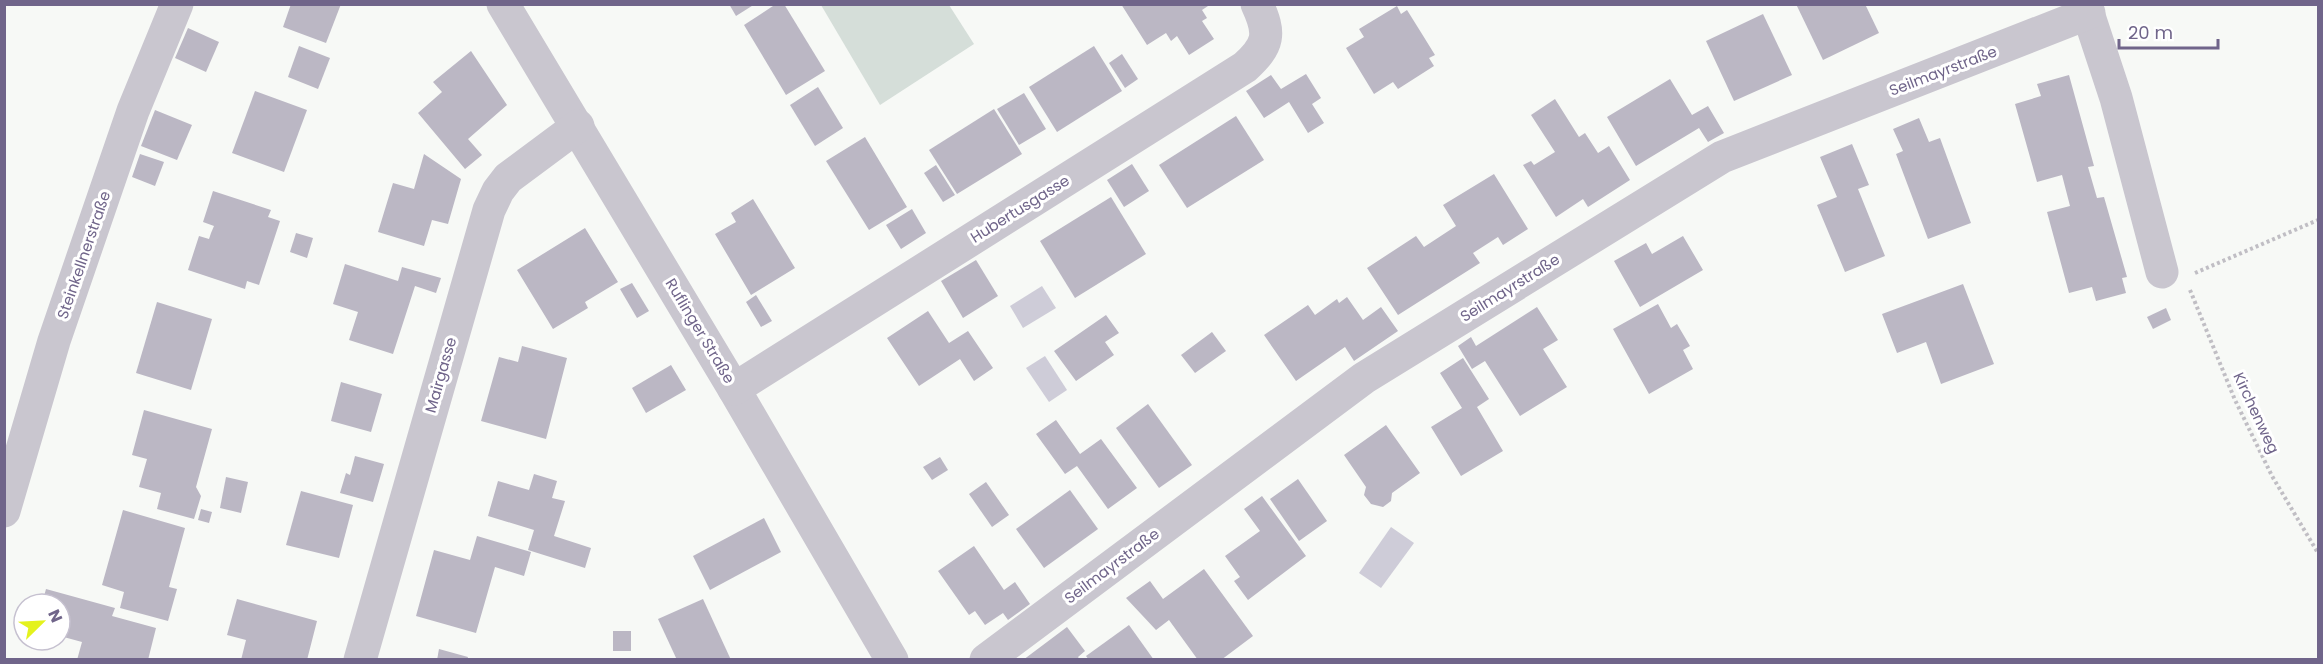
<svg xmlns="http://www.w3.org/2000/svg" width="2323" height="664" font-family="Poppins,sans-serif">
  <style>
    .green { fill: #d5ded9 }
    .water { fill: #ceccd8 }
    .building { fill: #bbb7c4 }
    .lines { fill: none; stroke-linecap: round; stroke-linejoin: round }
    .path { stroke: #c0bec4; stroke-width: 4; stroke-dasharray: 3 3; stroke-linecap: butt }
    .minor { stroke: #c9c6cf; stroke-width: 33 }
    .labels { text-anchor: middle; stroke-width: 6; stroke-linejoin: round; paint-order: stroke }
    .street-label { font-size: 15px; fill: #70658a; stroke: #fff }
  </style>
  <rect width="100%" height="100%" fill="#f7f9f6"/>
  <path class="green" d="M 821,5 L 949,5 L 974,44 L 880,105 Z"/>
  <g class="water">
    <path d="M 1042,286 L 1056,308 L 1023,328 L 1010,306 Z"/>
    <path d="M 1045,356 L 1067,390 L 1049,402 L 1026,368 Z"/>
    <path d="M 1391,527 L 1414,543 L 1381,588 L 1359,573 Z"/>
  </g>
  <g class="building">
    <path d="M 291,4 L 341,4 L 326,43 L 283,27 Z"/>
    <path d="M 729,4 L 755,4 L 736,16 Z"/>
    <path d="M 776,4 L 784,4 L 825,71 L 786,95 L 744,25 Z"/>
    <path d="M 1121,4 L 1207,4 L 1208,6 L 1202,10 L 1207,18 L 1202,21 L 1214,39 L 1189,55 L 1177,36 L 1171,41 L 1166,33 L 1147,45 Z"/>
    <path d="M 1796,4 L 1865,4 L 1879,33 L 1823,60 Z"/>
    <path d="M 1397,6 L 1401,14 L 1407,10 L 1422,34 L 1435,55 L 1429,58 L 1434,66 L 1398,89 L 1393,82 L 1374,94 L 1346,48 L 1364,37 L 1359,29 Z"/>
    <path d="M 1763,14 L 1792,75 L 1734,101 L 1706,41 Z"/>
    <path d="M 188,28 L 219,42 L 206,72 L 175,58 Z"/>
    <path d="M 299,46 L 330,58 L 318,89 L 288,77 Z"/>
    <path d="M 1094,46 L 1122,91 L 1057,132 L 1029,87 Z"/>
    <path d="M 471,51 L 507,105 L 468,139 L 482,155 L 465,169 L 418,113 L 442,92 L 433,82 Z"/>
    <path d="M 1122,54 L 1138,79 L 1125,88 L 1109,63 Z"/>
    <path d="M 1306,74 L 1321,98 L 1312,104 L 1324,123 L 1308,133 L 1289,102 L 1264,118 L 1246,91 L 1271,75 L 1281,89 Z"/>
    <path d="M 2069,75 L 2094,166 L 2088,167 L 2097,198 L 2104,197 L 2127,277 L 2122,278 L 2126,293 L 2096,301 L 2092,287 L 2069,293 L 2047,212 L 2070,206 L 2062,175 L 2037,182 L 2015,104 L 2041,96 L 2037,84 Z"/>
    <path d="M 1670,79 L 1692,115 L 1708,106 L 1724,133 L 1708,142 L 1699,128 L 1636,166 L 1607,117 Z"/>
    <path d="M 818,87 L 843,128 L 815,146 L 790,105 Z"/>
    <path d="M 255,91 L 307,110 L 284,172 L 232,153 Z"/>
    <path d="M 1024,93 L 1046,129 L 1019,145 L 997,109 Z"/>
    <path d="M 1555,99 L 1579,137 L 1585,133 L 1598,153 L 1609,146 L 1630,180 L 1588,207 L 1583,199 L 1556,217 L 1523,165 L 1531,161 L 1534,165 L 1555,152 L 1531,115 Z"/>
    <path d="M 994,109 L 1022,154 L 957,194 L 929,150 Z"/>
    <path d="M 155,110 L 192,125 L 177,160 L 141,146 Z"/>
    <path d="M 1236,116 L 1264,160 L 1187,208 L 1159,165 Z"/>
    <path d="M 1919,118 L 1929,142 L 1940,138 L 1971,223 L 1928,239 L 1896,154 L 1903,151 L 1893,129 Z"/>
    <path d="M 865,137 L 907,207 L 869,230 L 826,161 Z"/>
    <path d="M 1852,144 L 1869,185 L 1858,189 L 1885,256 L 1845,272 L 1817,205 L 1837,197 L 1820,157 Z"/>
    <path d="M 140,154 L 164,162 L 155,186 L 132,177 Z"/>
    <path d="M 424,154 L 461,179 L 448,224 L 432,220 L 424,246 L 378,232 L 393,183 L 414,189 Z"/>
    <path d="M 1132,164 L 1149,191 L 1124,207 L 1107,180 Z"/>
    <path d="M 936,165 L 955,195 L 943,202 L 924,173 Z"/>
    <path d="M 1494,174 L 1528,229 L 1503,245 L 1498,237 L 1473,253 L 1480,263 L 1398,315 L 1367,268 L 1416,236 L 1424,247 L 1456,226 L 1443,205 Z"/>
    <path d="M 213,191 L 271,210 L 268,217 L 280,221 L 259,285 L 247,281 L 245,289 L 188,270 L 199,236 L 209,239 L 211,233 L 214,226 L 203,222 Z"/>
    <path d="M 1111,197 L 1146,254 L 1075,298 L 1040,241 Z"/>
    <path d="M 753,199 L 795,268 L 751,295 L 715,234 L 736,222 L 731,213 Z"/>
    <path d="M 912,209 L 926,233 L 901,249 L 886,225 Z"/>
    <path d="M 585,228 L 618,282 L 585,302 L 588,308 L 553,329 L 517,270 Z"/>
    <path d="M 296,233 L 313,238 L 307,258 L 290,252 Z"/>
    <path d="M 1683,236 L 1703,270 L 1640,307 L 1614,261 L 1646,243 L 1652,254 Z"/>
    <path d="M 976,260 L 998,296 L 963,318 L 941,281 Z"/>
    <path d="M 345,264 L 398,281 L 402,267 L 441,278 L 436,293 L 415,286 L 393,354 L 349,340 L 358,312 L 333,304 Z"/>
    <path d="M 632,283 L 649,311 L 637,318 L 620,289 Z"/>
    <path d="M 1963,284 L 1994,364 L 1941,384 L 1926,342 L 1897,353 L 1882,314 Z"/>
    <path d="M 756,295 L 772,321 L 761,327 L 746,302 Z"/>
    <path d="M 1347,297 L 1363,320 L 1381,307 L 1398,331 L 1354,361 L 1345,347 L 1296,381 L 1264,335 L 1308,305 L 1315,315 L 1337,299 L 1339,303 Z"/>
    <path d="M 157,302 L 212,319 L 191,390 L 136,373 Z"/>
    <path d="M 1658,304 L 1671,328 L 1677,324 L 1690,346 L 1683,350 L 1693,369 L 1649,394 L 1613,329 Z"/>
    <path d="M 1537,307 L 1558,340 L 1543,349 L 1567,387 L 1520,416 L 1485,361 L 1472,369 L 1458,346 L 1471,337 L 1476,346 Z"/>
    <path d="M 2166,308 L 2171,320 L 2153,329 L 2147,317 Z"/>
    <path d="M 928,311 L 949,343 L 968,331 L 993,368 L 974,381 L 960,359 L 919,386 L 887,338 Z"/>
    <path d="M 1106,315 L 1119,333 L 1105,342 L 1114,355 L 1076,381 L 1054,351 Z"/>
    <path d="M 1212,332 L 1226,351 L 1195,373 L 1181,355 Z"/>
    <path d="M 522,346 L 567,358 L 546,439 L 481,421 L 499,357 L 518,362 Z"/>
    <path d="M 1463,358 L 1489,399 L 1477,407 L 1503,451 L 1461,476 L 1431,427 L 1462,408 L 1440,373 Z"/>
    <path d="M 671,365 L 686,390 L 646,413 L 632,388 Z"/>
    <path d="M 341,382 L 382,394 L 371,432 L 331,421 Z"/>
    <path d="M 1148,404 L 1192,465 L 1159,488 L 1116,428 Z"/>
    <path d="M 144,410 L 212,429 L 196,487 L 201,496 L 194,519 L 157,509 L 161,493 L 139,487 L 147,459 L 132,455 Z"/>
    <path d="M 1056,420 L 1080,454 L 1101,439 L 1137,488 L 1108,509 L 1077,466 L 1065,474 L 1036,434 Z"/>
    <path d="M 1386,425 L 1420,473 L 1392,493 L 1391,501 L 1383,507 L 1371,504 L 1364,495 L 1366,487 L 1344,455 Z"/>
    <path d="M 355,456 L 384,464 L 373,502 L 340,493 L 346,473 L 350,475 Z"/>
    <path d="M 940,457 L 948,470 L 932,480 L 923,467 Z"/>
    <path d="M 534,474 L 557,481 L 552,498 L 565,501 L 554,536 L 591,548 L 585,568 L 528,550 L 534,530 L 488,516 L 498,481 L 529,490 Z"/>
    <path d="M 226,477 L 248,482 L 241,513 L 220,508 Z"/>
    <path d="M 1298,479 L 1327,521 L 1299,541 L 1270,499 Z"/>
    <path d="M 986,482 L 1009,515 L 992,527 L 969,494 Z"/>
    <path d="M 1070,490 L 1098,529 L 1044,568 L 1016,529 Z"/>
    <path d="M 301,491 L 353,505 L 339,558 L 286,545 Z"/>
    <path d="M 1262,496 L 1306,556 L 1248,600 L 1234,581 L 1240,577 L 1225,556 L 1260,531 L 1244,509 Z"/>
    <path d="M 201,509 L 212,512 L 209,523 L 198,520 Z"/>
    <path d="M 123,510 L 185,528 L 169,587 L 177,589 L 168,621 L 120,608 L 124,592 L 102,585 Z"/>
    <path d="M 764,518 L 781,552 L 710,590 L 693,556 Z"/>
    <path d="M 477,536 L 531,552 L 524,576 L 495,567 L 476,633 L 416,616 L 434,550 L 470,560 Z"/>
    <path d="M 974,546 L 1004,590 L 1015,582 L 1030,604 L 1008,620 L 1003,613 L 985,625 L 975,611 L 969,615 L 938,571 Z"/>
    <path d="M 1204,569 L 1253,636 L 1221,660 L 1198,660 L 1169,620 L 1156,630 L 1126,598 L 1150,581 L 1163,599 Z"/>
    <path d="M 46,589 L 115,608 L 112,616 L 156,628 L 148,660 L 77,660 L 82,642 L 60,636 L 60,604 L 42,604 Z"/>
    <path d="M 237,599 L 317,621 L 307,660 L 241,660 L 246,640 L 227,635 Z"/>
    <path d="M 703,599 L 731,660 L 677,660 L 658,619 Z"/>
    <path d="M 1129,625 L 1154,660 L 1089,660 L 1086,656 Z"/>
    <path d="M 1067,627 L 1085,651 L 1078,657 L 1080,660 L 1023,660 Z"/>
    <rect x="613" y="631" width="18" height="20"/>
    <path d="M 439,649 L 468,657 L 467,660 L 437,660 Z"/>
  </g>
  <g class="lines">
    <g class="path">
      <path d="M 2195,273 L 2318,220"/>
      <path d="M 2190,290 L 2235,400 L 2272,476 L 2318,553"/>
    </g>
    <g class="minor">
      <path d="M 503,4 L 734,389 L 892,660"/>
      <path d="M 2085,4 L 2116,98 L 2162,272"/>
      <path d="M 734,389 L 1245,67 C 1269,45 1271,34 1257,4"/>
      <path d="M 4,511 L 54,341 L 133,111 L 177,4"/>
      <path d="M 360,660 L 489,210 L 498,191 L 508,178 L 578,126"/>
      <path d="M 986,660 L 1364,378 L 1722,157 L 2089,13"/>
    </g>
  </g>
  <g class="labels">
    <g class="street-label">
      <text transform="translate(1943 71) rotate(-21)" y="5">Seilmayrstraße</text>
      <text transform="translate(1020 209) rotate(-32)" y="5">Hubertusgasse</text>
      <text transform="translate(84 255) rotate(-71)" y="5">Steinkellnerstraße</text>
      <text transform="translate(1510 288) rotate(-32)" y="5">Seilmayrstraße</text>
      <text transform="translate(700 331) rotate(59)" y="5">Ruflinger Straße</text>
      <text transform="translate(441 375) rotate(-74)" y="5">Mairgasse</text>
      <text transform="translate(2256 413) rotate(65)" y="5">Kirchenweg</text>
      <text transform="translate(1112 566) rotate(-37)" y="5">Seilmayrstraße</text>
    </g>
  </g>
  <rect width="2323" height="664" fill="none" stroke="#70658a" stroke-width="12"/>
  <g transform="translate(42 622) rotate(66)"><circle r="28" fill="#ffffff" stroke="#c6c1d0" stroke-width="1.5"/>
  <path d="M0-4.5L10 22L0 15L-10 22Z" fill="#e4f21d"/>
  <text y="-9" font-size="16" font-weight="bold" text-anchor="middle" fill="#70658a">N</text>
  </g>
  <path d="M2119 39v9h99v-9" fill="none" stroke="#70658a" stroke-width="3"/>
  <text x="2128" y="39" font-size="18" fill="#70658a" stroke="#ffffff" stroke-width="4.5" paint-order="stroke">20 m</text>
</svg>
